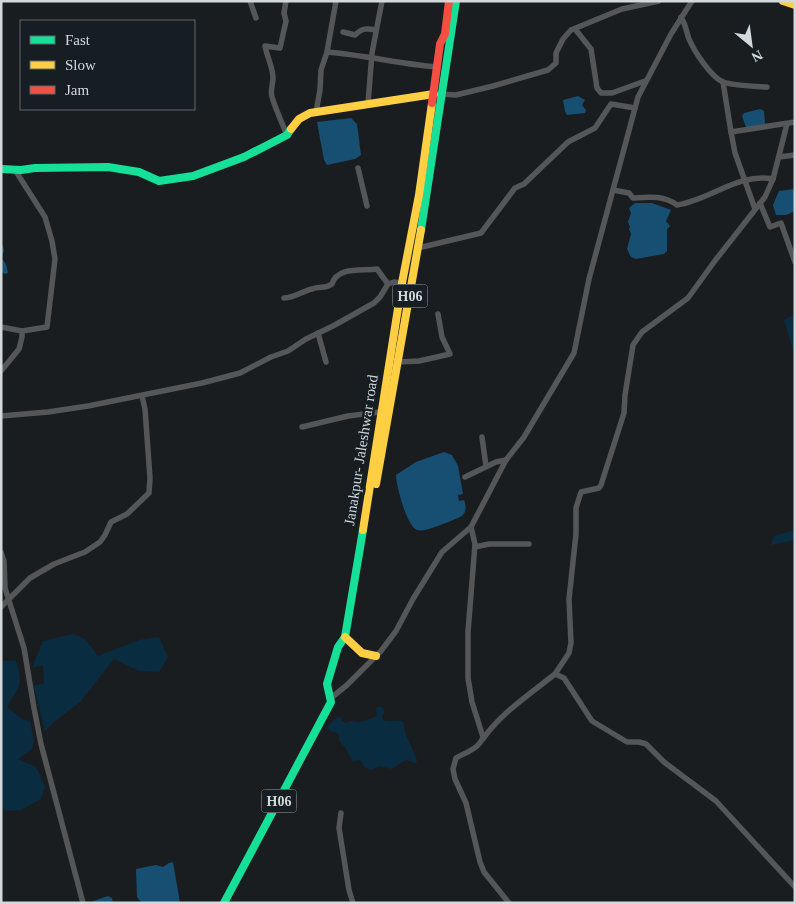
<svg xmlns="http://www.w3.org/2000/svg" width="796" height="904" viewBox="0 0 796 904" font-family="'Times New Roman',serif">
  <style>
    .green { fill: #092c41 }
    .water { fill: #174f72 }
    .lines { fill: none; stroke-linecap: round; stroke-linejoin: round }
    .street { stroke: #545658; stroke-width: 5.5 }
    .fast { stroke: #16e098; stroke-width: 8 }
    .slow { stroke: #ffcf43; stroke-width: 8 }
    .jam { stroke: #f24e42; stroke-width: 8 }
    .labels { text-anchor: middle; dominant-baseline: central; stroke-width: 5; stroke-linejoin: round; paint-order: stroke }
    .shield { fill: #171e23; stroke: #9ba0a4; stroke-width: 1 }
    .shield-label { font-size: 14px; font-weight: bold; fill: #d3d8db }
    .street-label { font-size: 15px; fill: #d3d8db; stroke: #171e23 }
  </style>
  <rect width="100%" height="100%" fill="#1a1d20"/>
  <g class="green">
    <path d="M795,314V356L784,320Z"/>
    <path d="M795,530V540L771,545L774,536Z"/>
    <path d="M73,634L85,639L98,656L139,640L159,637L168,657L159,672L139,671L114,659L80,702L55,721L45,731L34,686L44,683L43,665L32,668L43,641Z"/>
    <path d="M16,660C23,685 20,686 7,707L22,719L30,721L34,741L32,749L18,759L36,767L45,786L41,799L21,810L6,811L1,806V661Z"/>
    <path d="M381,706L385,711L382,716L383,720C390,723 395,720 402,721L404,723C403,737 416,750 417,764L406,760L392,769L379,766L371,770L364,767L361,760L352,761L347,750L339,740V734C335,731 328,734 328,726L337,717L341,718L342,721L346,723L352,721C360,724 370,719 377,716L376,708Z"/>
  </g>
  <g class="water">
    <path d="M578,96L585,100L582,105L586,110L585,113L567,115L565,111L563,100Z"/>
    <path d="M760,109L764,111L765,124L750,129L746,127L742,116L744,113Z"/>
    <path d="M351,118L357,124L361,155L355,159L327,165L324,160L317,122Z"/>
    <path d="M795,189V211L786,215H776L773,205L779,191Z"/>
    <path d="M635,203H652L671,210L666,221L670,226L667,229V251L664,254L636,259L631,257L627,249L631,234L629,229L630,227L628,222L631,213L629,208Z"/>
    <path d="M1,240L4,250L2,259L6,264L8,273L5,274L1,272Z"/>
    <path d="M444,452L452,455L458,466L463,494L458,495L459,501L464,500C466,506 467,511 462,516C453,520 425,533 417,530C407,527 396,485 396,475L416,462Z"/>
    <path d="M173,862L180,903H142L137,897L136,869L156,865L163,867L169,863Z"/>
    <path d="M108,896L112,898L113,903H88Z"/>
  </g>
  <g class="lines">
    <g class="street">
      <path d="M250,1L256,18"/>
      <path d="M286,1L284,13L286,21L280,48L265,46C267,57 273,67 273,78C273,85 270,90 272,97C276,110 282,123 287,135"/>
      <path d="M681,17C686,25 686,31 689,39C694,51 711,77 723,82C735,86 754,86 767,87"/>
      <path d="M575,29L591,49L597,88L601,93H612L645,81"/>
      <path d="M343,32L355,35C362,28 367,28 376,30"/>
      <path d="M327,52L336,1"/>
      <path d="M723,82L731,132L795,122"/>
      <path d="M439,94L456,95L493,86L548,70L556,63V53L563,39L571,30L622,9L659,1"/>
      <path d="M368,104L372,53L382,1"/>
      <path d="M316,112L320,90L321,70L327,52C364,55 400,64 437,67"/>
      <path d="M787,124L773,179L765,197L714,262L688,298L642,332L633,345L625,395L624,413L601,485L599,488L581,492L576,508V534L569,599L571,643L569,653L555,674L564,678L592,721L627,742H639L646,744L664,762L716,801L795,887"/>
      <path d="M731,132L735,153L755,209"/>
      <path d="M779,157L795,155"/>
      <path d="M358,168L367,206"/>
      <path d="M15,170L45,217L52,241L55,259L47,327L22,331"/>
      <path d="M613,190L629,193L633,198C649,197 663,195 677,205C710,200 739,172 773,179"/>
      <path d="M760,203L770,227L781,223L795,262"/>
      <path d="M418,248L481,233L515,188L524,184L568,142L595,128L611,104L635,108"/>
      <path d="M284,298C294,298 303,291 312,289C320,286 325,289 332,284C337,266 362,271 377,269L388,284"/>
      <path d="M1,327L22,331V337L19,349L1,371"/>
      <path d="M318,333L326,362"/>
      <path d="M398,362L419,361L450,354L442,337L438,314"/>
      <path d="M1,416L48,412L88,406L202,383L240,373L271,357L288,351L306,339L333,326L374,303L380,297L388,284L394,282L402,283"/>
      <path d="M302,427L348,416L380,412"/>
      <path d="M482,437L486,466"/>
      <path d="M465,477L496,462L506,460"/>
      <path d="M471,527L475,544L468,632V678L472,702L483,737C479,749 466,752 456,758L453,769L455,779L466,803L480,862L484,872L509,903"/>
      <path d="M475,547L489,544H529"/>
      <path d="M1,552L4,561L5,588L24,648L34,708L41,744L83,903"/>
      <path d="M1,607L30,578L54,564L85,552L100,542L105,535L111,522L127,514L149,493L150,478L145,409L142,396"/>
      <path d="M331,698L347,685L381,651L396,631L413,599L442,552L471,527L506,460L524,437L574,353L589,279L638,97L671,34L692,1"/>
      <path d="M483,739C501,713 530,694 555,674"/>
      <path d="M341,813L339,828L349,890L353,903"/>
    </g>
    <g class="fast">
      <path d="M1,169L21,170L35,168L108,167L139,172L159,181L193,176L244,157L287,135L291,129"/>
      <path d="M421,230L456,1"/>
      <path d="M224,903L331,702L327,684L338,647L345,637L363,530"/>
    </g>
    <g class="slow">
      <path d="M783,1L795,5"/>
      <path d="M291,129L299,119L310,113L434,94"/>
      <path d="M376,484L421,230"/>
      <path d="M363,530L402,283L419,195L432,103"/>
      <path d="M345,637L362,653L376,656"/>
    </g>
    <path class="jam" d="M432,103L440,44L445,34L449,1"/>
  </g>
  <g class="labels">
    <g class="shield">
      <rect x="392.5" y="284.5" width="35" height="23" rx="4"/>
      <rect x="261.5" y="789.5" width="35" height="23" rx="4"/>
    </g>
    <g class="shield-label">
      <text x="410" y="296">H06</text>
      <text x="279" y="801">H06</text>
    </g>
    <g class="street-label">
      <text transform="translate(361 450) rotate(-81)">Janakpur- Jaleshwar road</text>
    </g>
  </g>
  <rect width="796" height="904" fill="none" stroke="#d3d8db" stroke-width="5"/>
  <rect x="20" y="20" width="175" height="90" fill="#171e23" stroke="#62686d"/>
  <rect x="30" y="36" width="25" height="8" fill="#16e098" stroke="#62686d"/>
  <text x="65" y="45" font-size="15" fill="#d3d8db">Fast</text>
  <rect x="30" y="61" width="25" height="8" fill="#ffcf43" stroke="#62686d"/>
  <text x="65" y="70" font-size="15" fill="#d3d8db">Slow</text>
  <rect x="30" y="86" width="25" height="8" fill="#f24e42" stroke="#62686d"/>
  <text x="65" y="95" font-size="15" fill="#d3d8db">Jam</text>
  <g transform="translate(751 45) rotate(151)" stroke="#171e23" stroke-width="4" paint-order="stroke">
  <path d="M0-4L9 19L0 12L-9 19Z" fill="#d3d8db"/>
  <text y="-8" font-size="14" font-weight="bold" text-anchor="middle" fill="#d3d8db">N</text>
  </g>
</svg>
